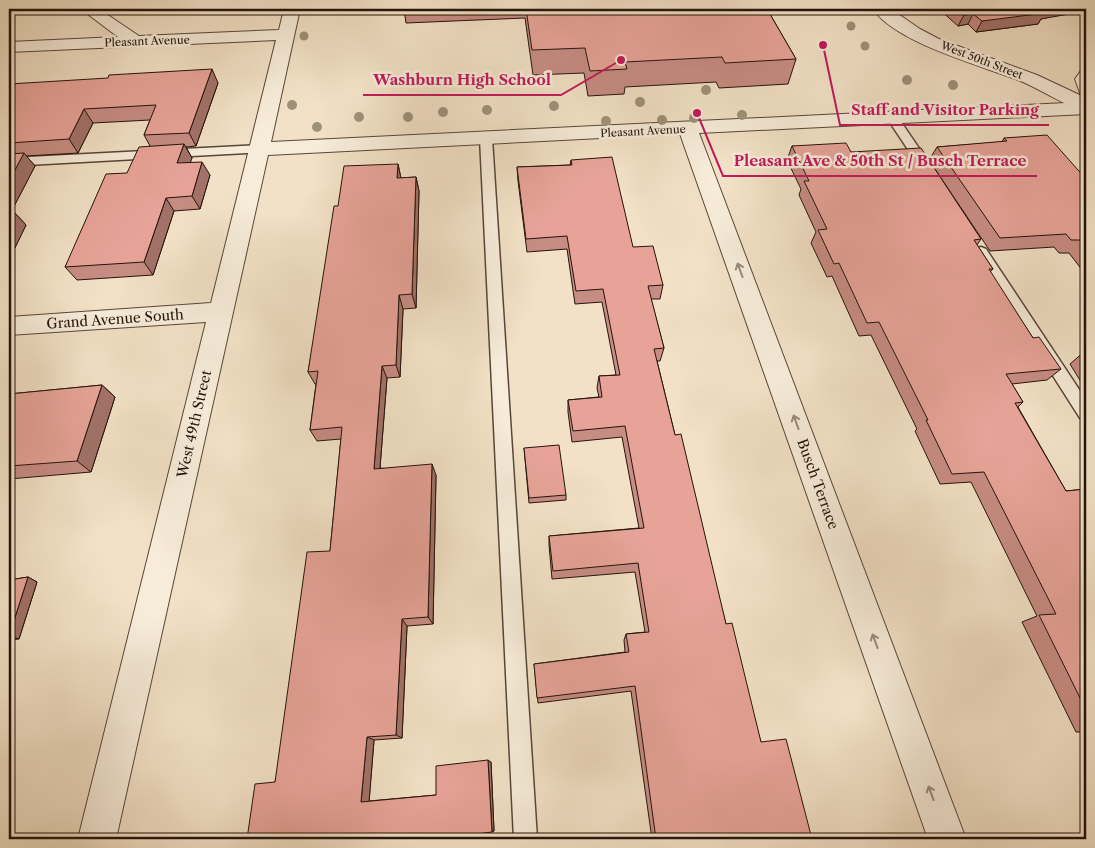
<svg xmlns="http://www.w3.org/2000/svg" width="1095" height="848" viewBox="0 0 1095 848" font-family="'Libre Caslon Text',serif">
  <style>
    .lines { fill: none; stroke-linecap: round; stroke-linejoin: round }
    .service-casing { stroke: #58463a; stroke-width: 3 }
    .minor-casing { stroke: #58463a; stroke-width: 2 }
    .tertiary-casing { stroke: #58463a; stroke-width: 2 }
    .service { fill: #f7ecda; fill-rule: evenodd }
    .minor { fill: #f7ecda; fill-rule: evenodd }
    .tertiary { fill: #f7ecda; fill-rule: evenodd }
    .tree { fill: #9e9179 }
    .wall { fill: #c78c83; stroke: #24130b }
    .shaded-wall { fill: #a2726a; stroke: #24130b }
    .building { fill: #e7a398; stroke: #24130b }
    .oneway { stroke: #988a7d }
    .labels { text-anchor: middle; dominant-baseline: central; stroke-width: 5; stroke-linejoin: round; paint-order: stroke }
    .far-street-label { font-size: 11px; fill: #24130b; stroke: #f7ecda }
    .street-label { font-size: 14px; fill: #24130b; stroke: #f7ecda }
    .leader { fill: none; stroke: #c2185b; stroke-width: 2 }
    .callout-dot { fill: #c2185b; stroke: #f7ecda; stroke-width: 2 }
    .callout-label { font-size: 15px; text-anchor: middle; font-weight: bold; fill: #c2185b; stroke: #f7ecda; stroke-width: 5; stroke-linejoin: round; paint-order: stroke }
  </style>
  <rect width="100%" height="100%" fill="#f2e1c6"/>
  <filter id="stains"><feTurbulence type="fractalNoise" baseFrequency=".004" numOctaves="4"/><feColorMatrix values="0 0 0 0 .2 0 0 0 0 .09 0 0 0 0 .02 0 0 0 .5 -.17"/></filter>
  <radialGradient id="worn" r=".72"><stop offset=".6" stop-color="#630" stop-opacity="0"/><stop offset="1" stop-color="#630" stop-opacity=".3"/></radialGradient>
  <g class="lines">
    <g class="service-casing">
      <g id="service">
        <path d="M893,115L897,116L929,163L931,166L929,169H921L887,118Z"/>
        <path d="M486,134L492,138L537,839H514L480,138Z"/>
        <path d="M261,145L267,149L265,152L9,166V158Z"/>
        <path d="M981,247L986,249L1086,400V420L1080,418L976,255L974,252L976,249Z"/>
      </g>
    </g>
    <g class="minor-casing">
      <g id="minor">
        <path d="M81,9H99L139,36L279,30L284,9H300L271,142L1086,102V114L699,133L966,839H928L680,134L268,155L116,839H78L206,322L9,335V317L211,303L276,40L9,52V42L118,37Z"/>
        <path d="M1086,71V94L1080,93L1075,79L1080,72Z"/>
      </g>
    </g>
    <g class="tertiary-casing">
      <path id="tertiary" d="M873,9H891L920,29L939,39L1037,75L1086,98V111C1064,106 1044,91 1023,82C984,66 897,44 873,9Z"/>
    </g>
    <use href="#service" class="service"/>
    <use href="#minor" class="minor"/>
    <use href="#tertiary" class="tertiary"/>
  </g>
  <g class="tree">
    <circle cx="851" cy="26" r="4.5"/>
    <circle cx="304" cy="36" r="4.5"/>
    <circle cx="865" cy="46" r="4.5"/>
    <circle cx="907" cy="80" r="5"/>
    <circle cx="953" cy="85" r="5"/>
    <circle cx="706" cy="90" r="5"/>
    <circle cx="640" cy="102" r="5"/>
    <circle cx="292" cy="105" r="5"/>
    <circle cx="554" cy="106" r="5"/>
    <circle cx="487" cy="110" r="5"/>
    <circle cx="443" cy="112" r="5"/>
    <circle cx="742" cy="115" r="5"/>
    <circle cx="359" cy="117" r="5"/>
    <circle cx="408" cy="117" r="5"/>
    <circle cx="694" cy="118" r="5"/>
    <circle cx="662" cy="120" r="5"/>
    <circle cx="606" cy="121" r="5"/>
    <circle cx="317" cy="127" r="5"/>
  </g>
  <g class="wall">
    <path d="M404,9H767L796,59L788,84L719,88L716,82L625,87L624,94L588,96L584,73L533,75L525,18L406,23Z"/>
    <path d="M939,9H1086L1041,19L1038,24L976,32L968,24L958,26Z"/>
    <path d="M218,83L196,146L186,147L192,158L190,162L210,175L200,209L174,211L153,275L77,280L65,267L127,173L150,146L144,135L150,120L93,123L78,153L26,156L35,166L11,212H14L26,225L9,260V84Z"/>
    <path d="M1004,138L1086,179V275L1069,253H1059L1054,247L990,251L929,160L937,147L1002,142Z"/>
    <path d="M792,146L851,152L981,239L977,245L993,269L990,272L1033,338L1061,369L1047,380L1012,384L1023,402L1018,407L1066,491L1086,489V740L1083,732H1076L1022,622L1037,616L971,482L940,484L915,431L917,429L871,335L859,336L832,276L827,277L811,243L816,232L799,195L801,189L787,160Z"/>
    <path d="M571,160L633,247L663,285L660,299H651L664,348L660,361H657L675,435L726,624L761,742L812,839H652L631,691L538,703L534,664L625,652L624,640L626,634L645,632L635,572L552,579L549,545V536L639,528L622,437L572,442L568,412V400L599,397L597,388L599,376L616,375L602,302L575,304L567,249L527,252L518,181L517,167L570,165Z"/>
    <path d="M398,164L401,178L416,177L419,191L416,308L403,309L400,377L387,378L380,468L436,475L433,624L407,626L402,738L374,740L369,801L436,795L491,762L494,831L275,782L330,551L341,439L317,441L310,430L316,384H315L308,372L338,206Z"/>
    <path d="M1085,351H1086V390L1070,364Z"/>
    <path d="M102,385L115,397L91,472L9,479V394Z"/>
    <path d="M524,448L566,495V500L529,503Z"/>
    <path d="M28,577L37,582L19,639L9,640V580Z"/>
  </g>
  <g class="shaded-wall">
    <path d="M1043,9H1086V11L1041,19L1038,24L976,32L982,21Z"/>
    <path d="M973,14L968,24L958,26L964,15Z"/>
    <path d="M212,69L218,83L196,146L189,133Z"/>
    <path d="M84,109L93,123L78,153L69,139Z"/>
    <path d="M184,144L192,158L185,177L177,163Z"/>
    <path d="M24,153L35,166L9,216V181Z"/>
    <path d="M202,162L210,175L200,209L192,196Z"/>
    <path d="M398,164L401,179L397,178Z"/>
    <path d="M416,177L419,191L416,308L412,294Z"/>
    <path d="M166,198L174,211L153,275L144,262Z"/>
    <path d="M14,212L26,225L9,260V223Z"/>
    <path d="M399,295L403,309L400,377L396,365Z"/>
    <path d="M382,366L387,378L379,480L374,469Z"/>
    <path d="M102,385L115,397L91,472L77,461Z"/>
    <path d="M432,464L436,475L433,624L428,617Z"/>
    <path d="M28,577L37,582L19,639L9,636Z"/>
    <path d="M402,619L407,626L402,738L396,735Z"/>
    <path d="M9,716L13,717L9,729Z"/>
    <path d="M367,737L374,740L369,803L361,802Z"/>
    <path d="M488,760L491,762L494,831L492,832Z"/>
  </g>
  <g class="building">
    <path d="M526,9H767L796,59L725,63L722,57L625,62L627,69L590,71L585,48L532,50Z"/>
    <path d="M956,9H1043H1039L1045,13L982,21L973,14L964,15Z"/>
    <path d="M212,69L189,133L144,135L156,105L84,109L69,139L9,143V84L108,78L109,75Z"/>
    <path d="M1047,135L1086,179V246L1081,240H1071L1066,234L1000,238L937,147L1007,141L1004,138Z"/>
    <path d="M846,143L851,152L921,148L981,239L974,240L993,269H989L1033,338L1039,337L1061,369L1006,374L1023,402L1015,403L1066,491L1086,489V523H1085L1086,524V710L1039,615L1056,614L984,472L952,474L926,420H928L879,322L867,323L839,263L834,264L818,230L827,229L804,181H809L792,146Z"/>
    <path d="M184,144L177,163L202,162L192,196L166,198L144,262L65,267L106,174L127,173L139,147Z"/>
    <path d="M24,153L9,181V154Z"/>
    <path d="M612,157L633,247L653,246L663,285L648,286L664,348L654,349L675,435L681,434L726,624L732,623L761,742L786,739L812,839H656L635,686L537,698L534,664L629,652L626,634L649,632L638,563L553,571L549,536L644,528L625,426L573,431L568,400L602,397L599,376L620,375L603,289L576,291L567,236L526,239L517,167L572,165L571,160Z"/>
    <path d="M398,164L397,178L416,177L412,294L399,295L396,365L382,366L374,469L432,464L428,617L402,619L396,735L367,737L361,802L436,795V766L488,760L492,832L438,839H247L255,784L275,782L307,552L330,551L342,427L310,430L318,371L308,372L334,206H338L344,166Z"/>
    <path d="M14,212L9,223V213Z"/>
    <path d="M102,385L77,461L9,466V394Z"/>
    <path d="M559,445L566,495L529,498L524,448Z"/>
    <path d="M28,577L9,636V580Z"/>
  </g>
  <defs><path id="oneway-shaft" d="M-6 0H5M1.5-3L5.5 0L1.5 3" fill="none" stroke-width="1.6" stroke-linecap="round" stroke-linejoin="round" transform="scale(1.25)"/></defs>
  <g class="oneway">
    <use href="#oneway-shaft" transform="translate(740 270) rotate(-110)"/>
    <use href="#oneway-shaft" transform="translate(796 422) rotate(-110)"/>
    <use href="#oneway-shaft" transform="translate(875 641) rotate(-110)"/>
    <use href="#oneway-shaft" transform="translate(931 793) rotate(-110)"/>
  </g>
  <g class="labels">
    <g class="far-street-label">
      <text transform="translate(147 41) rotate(-2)">Pleasant Avenue</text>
      <text transform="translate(982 60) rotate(21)">West 50th Street</text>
      <text transform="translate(643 131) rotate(-3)">Pleasant Avenue</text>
    </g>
    <g class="street-label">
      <text transform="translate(115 319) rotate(-4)">Grand Avenue South</text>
      <text transform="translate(194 424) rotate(-77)">West 49th Street</text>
      <text transform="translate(818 484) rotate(70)">Busch Terrace</text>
    </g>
  </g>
  <path class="leader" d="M621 60L561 95H363M823 45L840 125H1049M697 113L723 176H1037"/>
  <g class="callout-dot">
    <circle cx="621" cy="60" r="5"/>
    <circle cx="823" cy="45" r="5"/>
    <circle cx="697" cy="113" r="5"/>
  </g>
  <g class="callout-label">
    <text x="462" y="85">Washburn High School</text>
    <text x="945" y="115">Staff and Visitor Parking</text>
    <text x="880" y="166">Pleasant Ave &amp; 50th St / Busch Terrace</text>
  </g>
  <rect width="1095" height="848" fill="none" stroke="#f2e1c6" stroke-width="30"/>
  <rect x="10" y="10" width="1075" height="828" fill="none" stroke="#24130b" stroke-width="2.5"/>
  <rect x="15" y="15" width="1065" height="818" fill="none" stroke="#24130b"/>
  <rect width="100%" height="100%" filter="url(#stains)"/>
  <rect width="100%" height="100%" fill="url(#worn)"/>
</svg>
